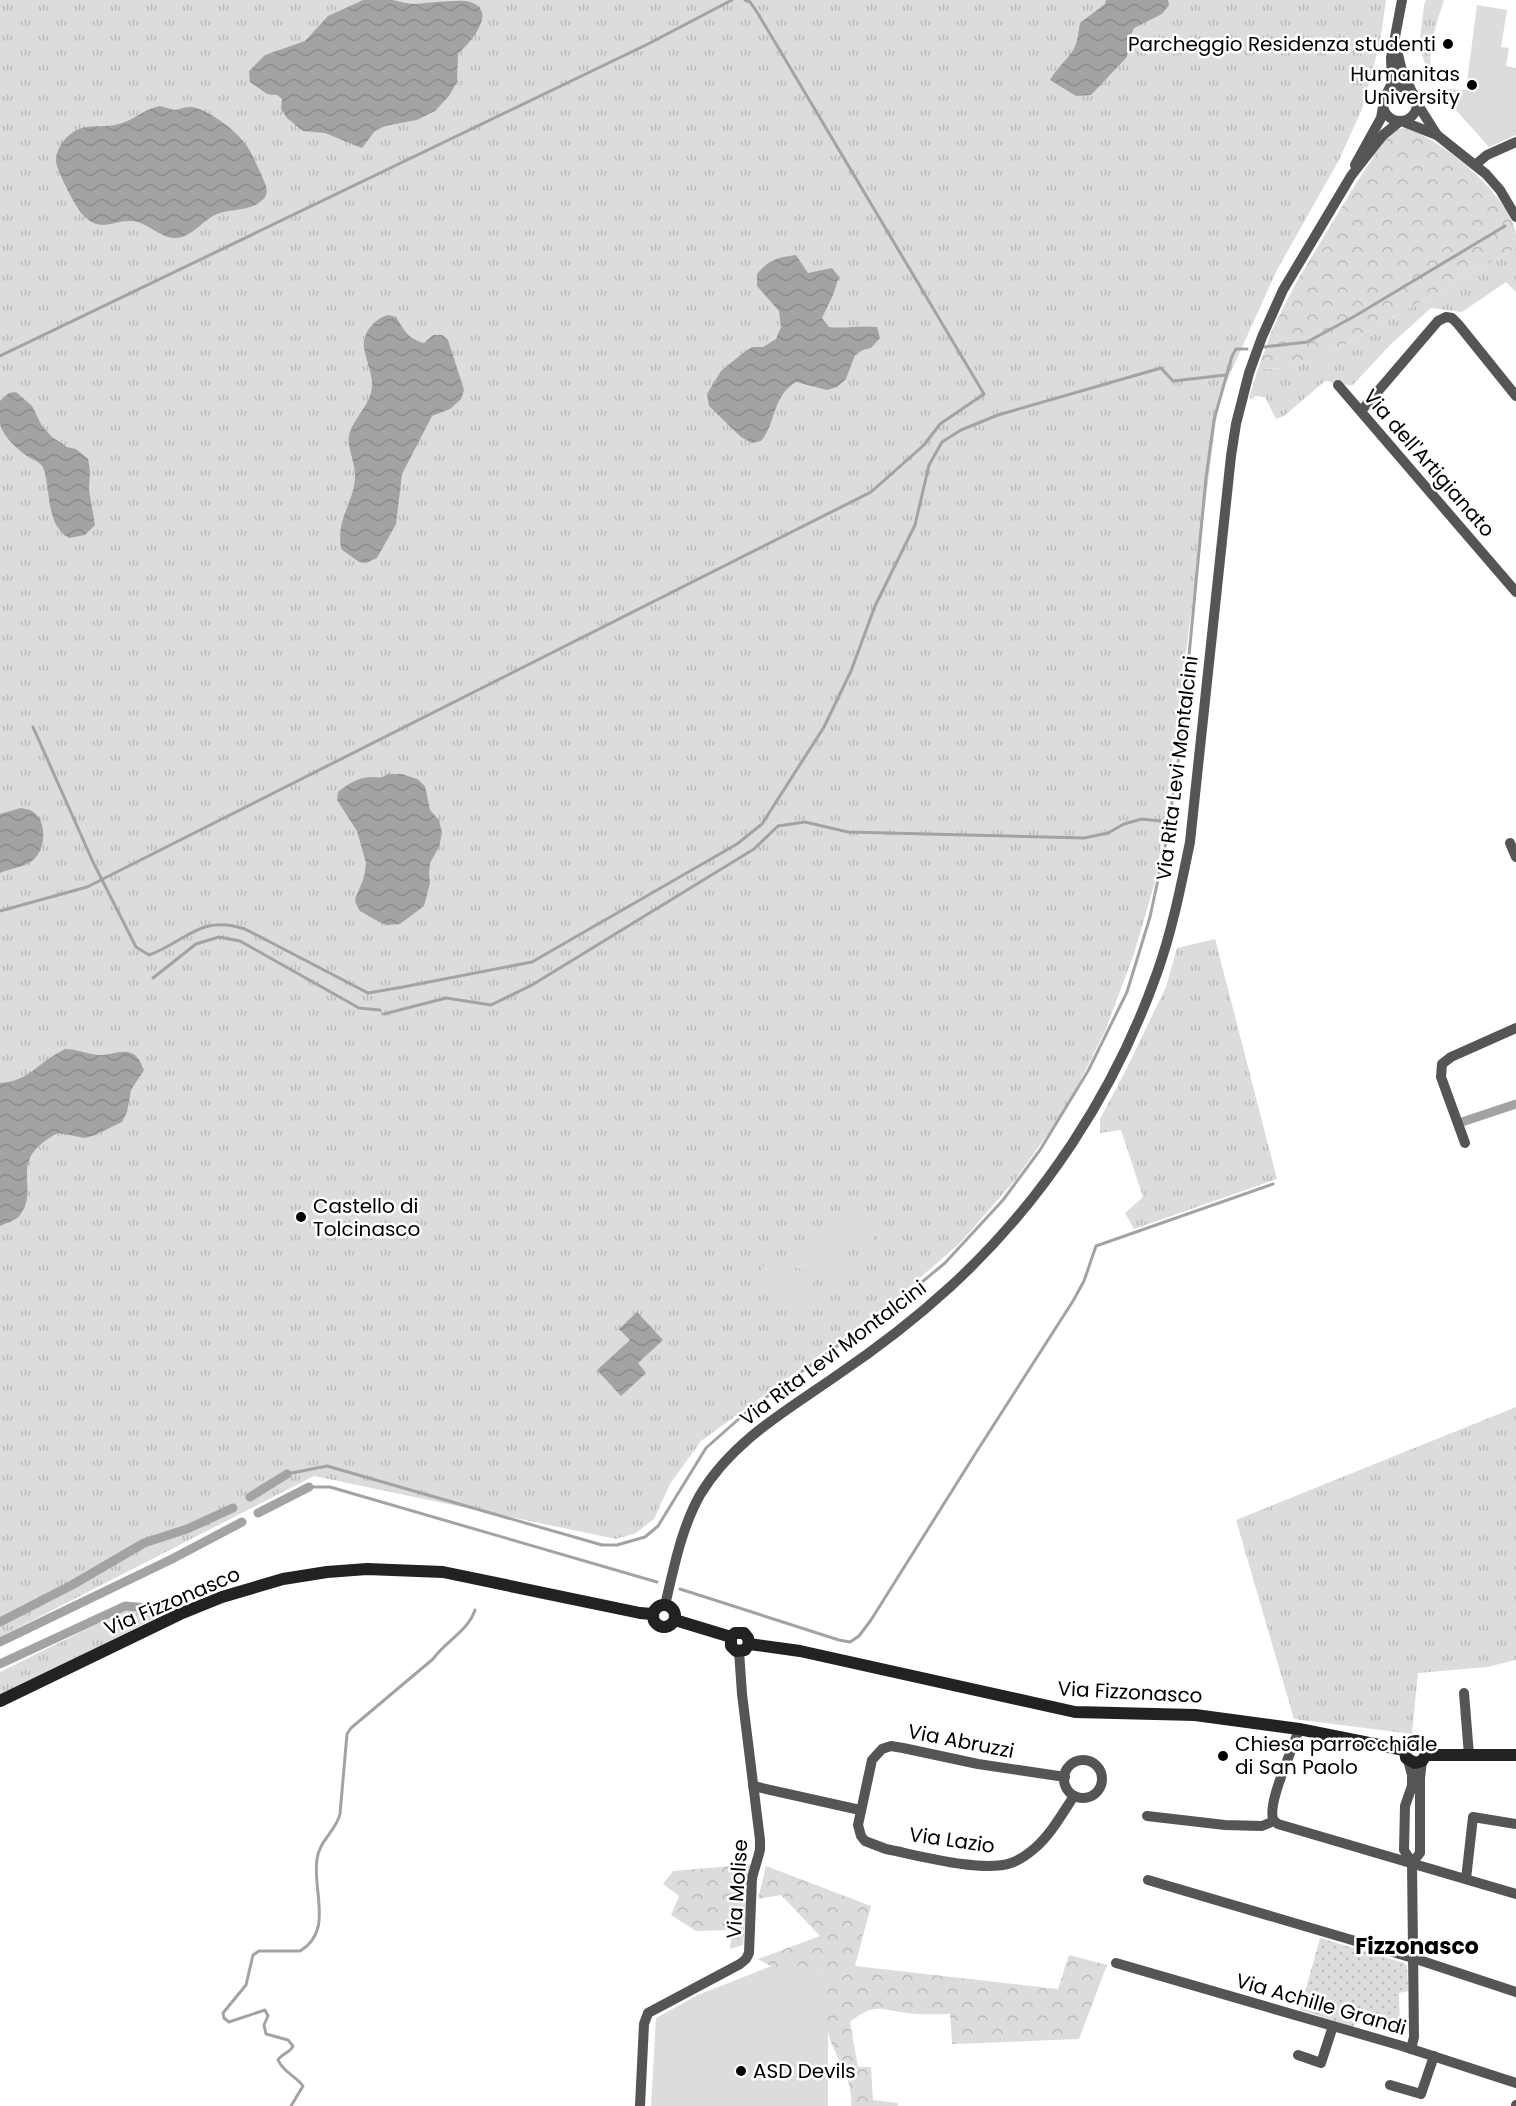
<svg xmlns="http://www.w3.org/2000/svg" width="1516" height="2106" viewBox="0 0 1516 2106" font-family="Poppins,sans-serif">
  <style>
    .grass { fill: url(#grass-tufts) }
    .forest { fill: url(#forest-crowns) }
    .park { fill: url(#park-dots) }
    .garden { fill: #dcdcdc }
    .water { fill: url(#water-waves) }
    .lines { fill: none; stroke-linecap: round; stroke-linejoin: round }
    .stream { stroke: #a3a3a3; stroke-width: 3 }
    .canal { stroke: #a3a3a3; stroke-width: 9 }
    .street { stroke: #555; stroke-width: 10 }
    .secondary { stroke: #222; stroke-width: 12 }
    .poi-dot { fill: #000; stroke: #fff; stroke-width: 2 }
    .labels { text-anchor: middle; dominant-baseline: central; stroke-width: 5; stroke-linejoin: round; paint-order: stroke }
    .poi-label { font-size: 20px; fill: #000; stroke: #fff; text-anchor: start }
    .street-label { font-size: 20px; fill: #000; stroke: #fff }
    .quarter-label { font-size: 22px; font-weight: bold; fill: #000; stroke: #fff }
  </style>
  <defs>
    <pattern id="grass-tufts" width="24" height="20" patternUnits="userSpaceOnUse" patternTransform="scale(1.5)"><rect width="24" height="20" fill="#dcdcdc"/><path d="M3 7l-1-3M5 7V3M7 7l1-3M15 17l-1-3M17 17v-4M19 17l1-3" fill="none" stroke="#bbb"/></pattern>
    <pattern id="forest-crowns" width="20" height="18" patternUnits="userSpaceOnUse" patternTransform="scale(1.5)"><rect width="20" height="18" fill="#dcdcdc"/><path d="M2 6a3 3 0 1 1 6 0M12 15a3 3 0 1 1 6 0" fill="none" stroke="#bbb"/></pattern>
    <pattern id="park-dots" width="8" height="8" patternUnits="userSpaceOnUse" patternTransform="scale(1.5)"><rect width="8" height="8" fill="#dcdcdc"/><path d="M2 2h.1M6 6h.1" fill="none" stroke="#bbb" stroke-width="1.8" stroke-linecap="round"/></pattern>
    <pattern id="water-waves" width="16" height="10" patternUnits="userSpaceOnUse" patternTransform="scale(1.5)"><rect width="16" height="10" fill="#a3a3a3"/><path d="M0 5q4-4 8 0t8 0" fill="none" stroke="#8b8b8b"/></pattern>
  </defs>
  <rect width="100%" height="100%" fill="#fff"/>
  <g class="grass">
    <path d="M0,0H1386L1380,42L1362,109L1339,160L1277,270L1219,398L1157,875L1134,954L1106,1029L1068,1105L1016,1179L960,1243L891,1303L701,1441L670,1484L654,1519L636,1533L616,1539L314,1476L0,1637Z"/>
    <path d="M1426,0H1444C1437,22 1425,54 1433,76L1439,78L1436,83H1432L1419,47L1424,5Z"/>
    <path d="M1516,248V292L1506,282L1462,312L1431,308L1391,344L1352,386L1325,381L1284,416L1276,419L1265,397L1256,396L1251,400L1249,398L1258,369L1290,368L1319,359Z"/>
    <path d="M1215,939L1277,1179L1134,1229L1125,1213L1143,1197L1121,1130L1100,1133V1119L1124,1074L1166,987L1177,948Z"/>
    <path d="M1516,1407V1660L1487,1667L1418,1673L1412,1734L1294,1719L1236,1520Z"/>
    <path d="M125,1610L162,1615L0,1695V1672Z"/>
  </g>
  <g class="forest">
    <path d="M1403,128C1438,135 1511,197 1516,234C1516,238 1516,244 1516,248L1319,359L1290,368L1258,369L1272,330L1297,281L1355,185L1387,136L1394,131Z"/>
    <path d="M753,1864L749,1880L743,1945L730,1949L732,1930L696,1931L671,1915L679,1896L663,1884L673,1871Z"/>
    <path d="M766,1866L871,1906L855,1966L1058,1989L1069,1955L1107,1965L1079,2039L952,2044L950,2014C936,2014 921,2015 907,2013C880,2010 875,2002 850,2022L858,2067H871L873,2100L898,2103V2106H851C854,2081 836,2059 829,2036C823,2018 823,1987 821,1967H772L758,1959L820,1936L781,1895L758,1899Z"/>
  </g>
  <path class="park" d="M1320,1938L1404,1963L1407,1966L1408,1991L1399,1993L1400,2032L1357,2019L1353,2027L1300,2010Z"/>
  <g class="garden">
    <path d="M1477,5L1507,10L1501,47L1509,48L1506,66L1516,68V135L1489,147L1439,91L1447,89L1466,90Z"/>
    <path d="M832,1213L877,1225L870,1252L825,1239Z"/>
    <path d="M795,1240L845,1255L837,1280L787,1265Z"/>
    <path d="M764,1265L814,1280L806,1304L756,1289Z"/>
    <path d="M769,1967H821L828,2035V2106H651L656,2018L698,1995Z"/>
  </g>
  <g class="water">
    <path d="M363,0C372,0 382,0 392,0C399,1 407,4 415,4C431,3 450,0 466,1C501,8 471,42 458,54L457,82L449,96L435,111L417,120L385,126L375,131L362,148L325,133L303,131L287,118L281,109L282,99L277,95L267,94L250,82L249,71L265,55L305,41L328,16Z"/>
    <path d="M1106,0H1168L1169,5L1162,14L1134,28L1129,39L1127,57L1091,95L1076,96L1050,80C1056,69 1065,62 1072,52C1078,43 1078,33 1080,23L1105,4Z"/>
    <path d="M160,106C165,107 169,109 174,110C180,110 186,106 192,107C209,110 237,131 247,146C253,155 256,164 261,174C265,184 272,194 260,202C248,212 226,208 213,216C201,223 189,239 174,238C159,237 147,222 132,221C111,220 101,234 82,214C75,206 56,169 56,161C56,147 67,134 79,129C92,124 106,128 119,124C136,119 142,110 160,106Z"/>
    <path d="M796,255L808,273L832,268L839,277L833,295L822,318L829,327C845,329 860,325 877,327L880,338L871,348L863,350L855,355L846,379L837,387L827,390L796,382C771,398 777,422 761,441L752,443L741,437L709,406L707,394L721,371L738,357L752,347H763L776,339L781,327L779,311L757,286V274C768,260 779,257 796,255Z"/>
    <path d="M388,315L396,317C404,330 408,339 424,343L433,335H442L448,340L464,390L461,399L450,409L432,416L402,474L396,524L377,558L366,563L359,562L341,549C336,517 354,504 355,477C356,462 345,445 350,432C356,415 371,404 372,386C373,372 362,352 364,341C366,329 376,318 388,315Z"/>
    <path d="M16,392L32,406L42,426L52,437L67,447L76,449L88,459L90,471L89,490L95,525L85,535L69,538C46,525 51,493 44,470C41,461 34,461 27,456C18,450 2,435 0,424C0,417 0,408 0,401L9,393Z"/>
    <path d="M388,774H402L417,779L425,786L430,810L439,820L442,833L439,847L430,863L429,874L430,883L424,906L400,924L387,925L379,922L360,911L356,904L355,899L364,878L366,863L357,831L337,800L338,792C346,785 358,778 369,777C377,777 381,779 388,774Z"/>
    <path d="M21,808C24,809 27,809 30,810C48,818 47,850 32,861C24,867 9,869 0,873V814Z"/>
    <path d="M65,1049C77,1049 87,1054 99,1055C110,1056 123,1048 133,1054C139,1057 141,1064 144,1070L131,1090L127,1112L122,1122L95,1135L85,1138L58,1133C4,1161 42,1187 20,1215C16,1221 6,1223 0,1226V1083C19,1082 29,1074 44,1062C50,1057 58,1053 65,1049Z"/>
    <path d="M637,1312L663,1340L638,1363L646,1373L621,1396L597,1370L630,1340L619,1329Z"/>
  </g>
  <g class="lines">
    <g class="stream">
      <path d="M1264,347L1307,342L1355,316L1505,226"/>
      <path d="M0,356L648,44L732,0"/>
      <path d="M33,727L93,862L136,947L149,955C187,941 200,914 245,929L368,993L403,987L532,962L737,844L762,824L824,727L851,671L875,606L915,525L929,465L942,442L961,430L998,415L1161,368L1173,381L1226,375"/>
      <path d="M0,911L87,887L871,492L924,445L940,424L984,394L757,12L750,2L745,0"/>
      <path d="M153,978L196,944L219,937L240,941L359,1008L380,1010"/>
      <path d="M384,1014L446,998L491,1005L532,985L754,849L778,826L805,822L848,832L1084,838L1108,833L1124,824L1142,819L1169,822"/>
      <path d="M287,1474L327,1466L602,1545H617L645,1537L658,1526L706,1448L750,1409L899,1301L945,1263L1003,1200L1040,1150L1088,1071L1127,992L1150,917L1166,842L1180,749L1206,478L1214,420L1232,356L1236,349H1247"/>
      <path d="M309,1487H330L657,1582"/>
      <path d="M680,1589L839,1640L850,1642L859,1636L871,1620L977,1451L1073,1301L1084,1281L1096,1246L1273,1184"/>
      <path d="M291,2106L303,2086C296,2076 283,2072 278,2060C282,2053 290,2053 293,2046L288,2040L266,2034L264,2025L268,2016L265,2010L229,2022L224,2018L223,2013L246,1985L253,1955L259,1951H300C334,1931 312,1890 317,1859C319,1841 336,1831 340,1814L347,1734L351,1728L433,1659C446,1641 468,1631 475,1610"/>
    </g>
    <g class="canal">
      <path d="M1462,1122L1516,1104"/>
      <path d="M250,1497L287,1474"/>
      <path d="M258,1513L309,1487"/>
      <path d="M0,1622L72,1585L144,1543L187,1529L233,1508"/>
      <path d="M0,1642L172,1559L242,1522"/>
      <path d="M0,1664L125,1606L161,1609"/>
    </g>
    <g class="street">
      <path d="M1396,46L1401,67L1411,90"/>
      <circle cx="1400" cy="104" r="17"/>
      <path d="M1387,93L1392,83L1391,58L1402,0"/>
      <path d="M1418,105L1437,135"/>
      <path d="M1404,122L1437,135L1486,174L1500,190L1516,217"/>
      <path d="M1355,165L1381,118L1383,107"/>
      <path d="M1475,165L1487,155L1516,142"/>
      <path d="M1338,385L1516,592"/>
      <path d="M1361,411L1438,321L1446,317L1452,318L1458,324L1516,396"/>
      <path d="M1510,843L1516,857"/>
      <path d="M1465,1143L1441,1077L1442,1064L1451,1057L1516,1028"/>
      <path d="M665,1605C674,1568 681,1529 700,1495C732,1441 786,1411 836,1376C876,1349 914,1320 950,1287C1043,1202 1115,1092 1157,973C1172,931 1181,886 1190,842L1231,456L1236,424L1249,373L1262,337L1283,290L1351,176L1383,135L1399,122"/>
      <path d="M1464,1693L1469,1755"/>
      <path d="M1299,1729C1294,1747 1265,1806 1274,1821L1278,1824L1516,1894"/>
      <path d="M1408,1760L1412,1775V1786L1405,1806L1404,1850L1412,1863L1420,1853V1778L1422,1761"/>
      <circle cx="1083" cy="1779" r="19"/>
      <path d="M1065,1777L978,1764L903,1748L891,1746L882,1749L872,1760L858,1825L861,1836L865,1841L886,1849C917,1855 982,1873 1011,1863C1020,1860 1028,1854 1035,1848C1051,1834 1062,1814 1074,1796"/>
      <path d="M753,1786L860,1810"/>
      <path d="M1147,1816L1225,1825L1262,1826L1274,1821"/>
      <path d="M1466,1879L1473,1817L1516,1824"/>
      <path d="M1148,1880L1413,1958L1516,1992"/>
      <path d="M1116,1963L1402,2046L1516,2083"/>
      <path d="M1411,2049L1414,2037L1412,1863"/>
      <path d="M1298,2055L1321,2063L1333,2026"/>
      <path d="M1390,2085L1421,2094L1434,2056"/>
      <path d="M640,2106L644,2024L648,2013L740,1964L746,1959L749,1953L752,1878L760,1850V1840L742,1694L739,1651"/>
      <path d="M1516,2106V2105"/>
    </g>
    <g class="secondary">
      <circle cx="664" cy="1616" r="11"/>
      <path d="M675,1620L731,1637"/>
      <path d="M731,1637V1646L736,1651L745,1650L749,1644"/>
      <path d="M731,1637L735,1633H744L748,1638L749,1644"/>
      <path d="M749,1644L800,1651L1075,1712L1195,1715L1299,1729L1404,1750"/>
      <path d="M0,1701L180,1614L222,1597L283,1579L327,1572L367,1569L443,1572L640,1613L652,1614"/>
      <path d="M1426,1755L1424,1745C1418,1739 1411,1740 1405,1747L1406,1758L1415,1763L1422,1761L1426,1755H1516"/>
    </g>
  </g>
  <g class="poi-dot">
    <circle cx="1448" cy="44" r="6"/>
    <circle cx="1472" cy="85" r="6"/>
    <circle cx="301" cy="1217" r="6"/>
    <circle cx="1223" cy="1756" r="6"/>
    <circle cx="741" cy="2071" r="6"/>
  </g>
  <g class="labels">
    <g class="poi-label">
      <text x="1436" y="44" text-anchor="end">Parcheggio Residenza studenti</text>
      <text x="1460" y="74" text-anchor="end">Humanitas<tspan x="1460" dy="23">University</tspan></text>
      <text x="313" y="1206">Castello di<tspan x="313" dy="23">Tolcinasco</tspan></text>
      <text x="1235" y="1744">Chiesa parrocchiale<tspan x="1235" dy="23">di San Paolo</tspan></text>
      <text x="753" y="2071">ASD Devils</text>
    </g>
    <g class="street-label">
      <text transform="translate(1429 463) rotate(49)">Via dell'Artigianato</text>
      <text transform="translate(1177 768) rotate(-83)">Via Rita Levi Montalcini</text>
      <text transform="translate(833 1353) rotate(-37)">Via Rita Levi Montalcini</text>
      <text transform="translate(172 1601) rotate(-23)">Via Fizzonasco</text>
      <text transform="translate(1130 1692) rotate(3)">Via Fizzonasco</text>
      <text transform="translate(961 1741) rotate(11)">Via Abruzzi</text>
      <text transform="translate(952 1840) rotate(8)">Via Lazio</text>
      <text transform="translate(737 1889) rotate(-86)">Via Molise</text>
      <text transform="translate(1321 2004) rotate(16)">Via Achille Grandi</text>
    </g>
    <g class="quarter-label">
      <text x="1417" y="1946">Fizzonasco</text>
    </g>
  </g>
</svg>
